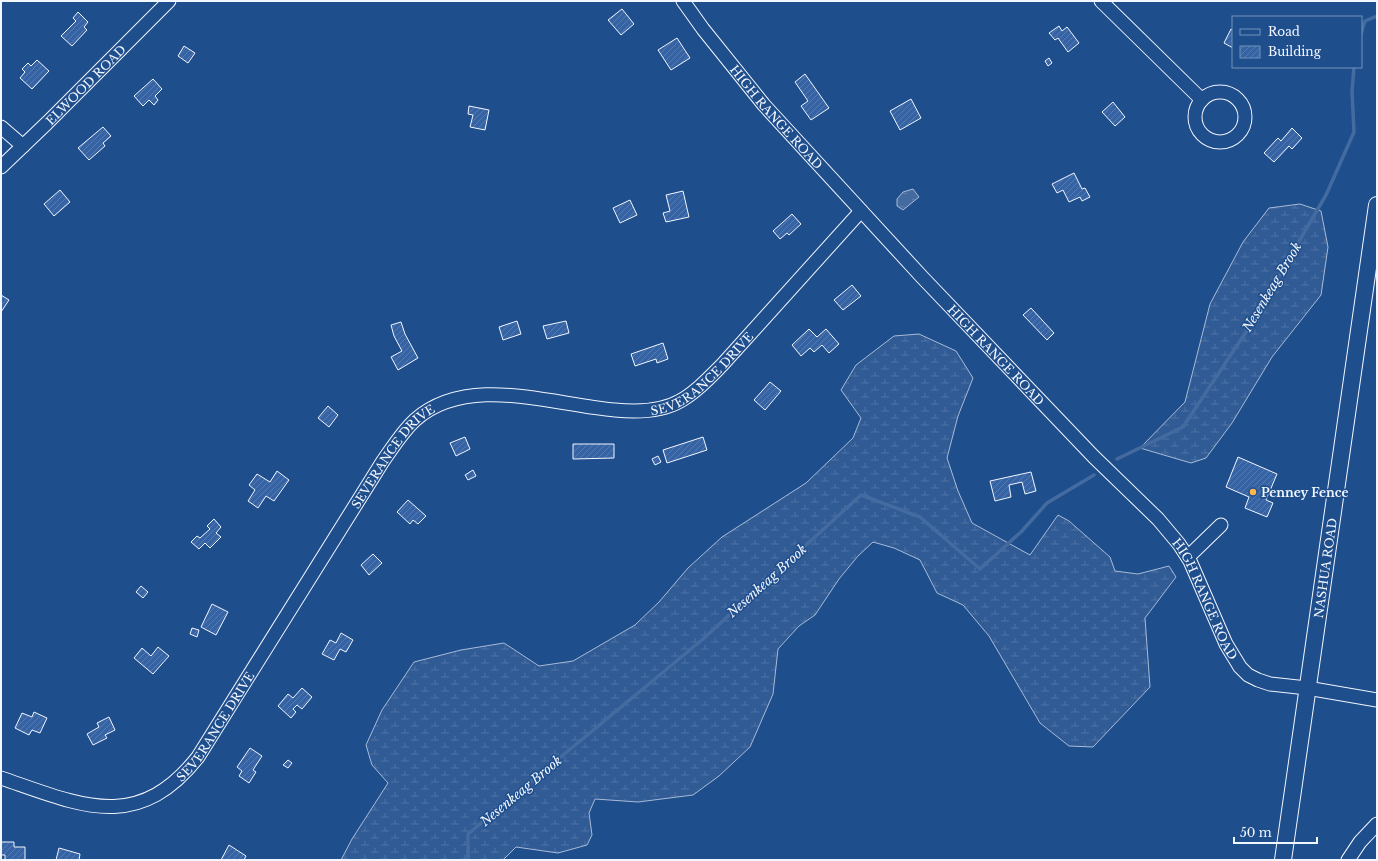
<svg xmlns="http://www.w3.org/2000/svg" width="1378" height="861" viewBox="0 0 1378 861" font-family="'Libre Baskerville',serif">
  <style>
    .wetland { fill: url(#wetland-marsh); stroke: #a8bbd7 }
    .water { fill: url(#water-ripples); stroke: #a8bbd7 }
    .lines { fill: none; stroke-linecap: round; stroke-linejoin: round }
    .stream { stroke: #446ba0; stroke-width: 3.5 }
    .building { fill: url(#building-hatch); stroke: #f2f6ff }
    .minor-casing { stroke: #f2f6ff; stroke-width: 15 }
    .major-casing { stroke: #f2f6ff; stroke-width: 18 }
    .minor { stroke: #1f4e8c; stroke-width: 13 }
    .major { stroke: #1f4e8c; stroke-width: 16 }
    .poi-dot { fill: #ffb74d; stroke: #1f4e8c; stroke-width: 1.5 }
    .labels { text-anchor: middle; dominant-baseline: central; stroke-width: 3; stroke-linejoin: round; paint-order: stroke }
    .street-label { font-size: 12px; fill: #f2f6ff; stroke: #1f4e8c }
    .poi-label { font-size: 12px; font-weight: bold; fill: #f2f6ff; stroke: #1f4e8c; text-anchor: start }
    .water-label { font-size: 13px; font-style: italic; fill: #f2f6ff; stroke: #1f4e8c }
  </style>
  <defs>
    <pattern id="wetland-marsh" width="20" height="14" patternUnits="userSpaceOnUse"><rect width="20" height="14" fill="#305b95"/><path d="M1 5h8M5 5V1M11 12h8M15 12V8" fill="none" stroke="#4e73a5"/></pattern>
    <pattern id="water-ripples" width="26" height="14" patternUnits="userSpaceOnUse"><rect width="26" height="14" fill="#446ba0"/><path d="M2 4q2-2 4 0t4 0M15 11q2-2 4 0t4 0" fill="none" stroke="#5f81ae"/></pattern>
    <pattern id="building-hatch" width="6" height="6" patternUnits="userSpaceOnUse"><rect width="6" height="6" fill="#3563a3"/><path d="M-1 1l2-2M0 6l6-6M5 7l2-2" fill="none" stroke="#537ab1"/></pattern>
  </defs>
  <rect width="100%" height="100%" fill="#1f4e8c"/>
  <g class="wetland">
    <path d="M1300,204L1321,211L1328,247L1321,295L1272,357L1232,423L1206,458L1191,463L1140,448L1185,402L1210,304L1243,242L1269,208Z"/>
    <path d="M919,334L956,351L973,378L958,416L947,458L958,491L972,523L1030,555L1058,515L1069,521L1110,557L1115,571L1138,574L1169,566L1176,577L1145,618L1150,687L1093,747L1069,746L1040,723L989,636L963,605L937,593L920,560L894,548L873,542L858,556L839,579L815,615L799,626L778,649L773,694L750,747L719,776L693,795L638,802L595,799L589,813L592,835L587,845L558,853L516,847L503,860H341L352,839L388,783L372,765L366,745L382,710L414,662L461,650L504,643L539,666L573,661L635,625L659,602L688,568L722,537L806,483L853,438L861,418L841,390L856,365L894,336Z"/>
  </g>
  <path class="water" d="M913,189L919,197L903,210L897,206V199L903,192Z"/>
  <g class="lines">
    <g class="stream">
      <path d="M1361,34L1365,21L1377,16"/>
      <path d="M1117,459L1183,427L1248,329L1326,195L1354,132L1352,91L1354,67"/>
      <path d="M468,860V834L703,639L861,495L920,517L980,569L1021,532L1047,503L1094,475"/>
    </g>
  </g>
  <g class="building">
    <path d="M622,9L634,24L621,35L608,20Z"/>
    <path d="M78,12L88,22L84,27L87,30L72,46L61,36L76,21L73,18Z"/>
    <path d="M1059,26L1062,31L1067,27L1079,43L1068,52L1058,38L1055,40L1049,33Z"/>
    <path d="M1231,29L1233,30V48L1224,43Z"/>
    <path d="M677,38L690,58L671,70L658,50Z"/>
    <path d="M184,46L195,53L188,63L178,56Z"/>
    <path d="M1049,58L1052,63L1048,66L1045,61Z"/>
    <path d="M37,60L49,71L32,89L20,78L25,72L22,69L28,63L31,66Z"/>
    <path d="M805,74L829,108L811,120L801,106L808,101L795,82Z"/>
    <path d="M153,79L162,89L155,96L158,100L154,105L149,100L143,106L134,96Z"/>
    <path d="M911,99L921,118L900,130L890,111Z"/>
    <path d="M1113,102L1125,117L1115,126L1102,112Z"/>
    <path d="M469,106L489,110L485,130L470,127L473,115L468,114Z"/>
    <path d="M103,127L111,136L103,143L105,146L89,160L78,148Z"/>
    <path d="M1292,128L1302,138L1292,149L1289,146L1274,162L1264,153L1278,138L1281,141Z"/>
    <path d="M1074,173L1082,189L1085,188L1090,197L1082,201L1080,197L1069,202L1063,190L1057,193L1052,184Z"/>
    <path d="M60,190L70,202L54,216L44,204Z"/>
    <path d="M683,191L689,217L666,222L663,213L670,211L666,195Z"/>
    <path d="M630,200L637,215L620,223L613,208Z"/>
    <path d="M792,214L801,224L789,235L787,233L780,239L773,231Z"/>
    <path d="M852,285L861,296L843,310L834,300Z"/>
    <path d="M1,295L9,300L1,312Z"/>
    <path d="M1031,308L1054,333L1047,340L1023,315Z"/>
    <path d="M517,321L521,334L503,340L499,327Z"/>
    <path d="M566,321L569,333L547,339L543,326Z"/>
    <path d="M401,322L405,334L418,358L398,370L391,357L402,351L394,336L391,325Z"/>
    <path d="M809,329L817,337L826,329L839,344L829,353L822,345L814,352L810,348L801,356L792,345Z"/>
    <path d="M663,343L668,359L657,363L656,359L635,366L631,354Z"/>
    <path d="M770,382L781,391L765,410L754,400Z"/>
    <path d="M328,406L338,415L329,427L318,418Z"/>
    <path d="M465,437L470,449L456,456L450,443Z"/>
    <path d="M703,437L707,450L667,463L663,450Z"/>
    <path d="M573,444H614V458L573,459Z"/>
    <path d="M658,456L661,462L655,465L652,459Z"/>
    <path d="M1238,457L1277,474L1266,500L1273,503L1267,517L1245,508L1249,497L1226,487Z"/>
    <path d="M473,470L476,476L468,480L465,475Z"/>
    <path d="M277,471L289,480L274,501L266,496L258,508L248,501L255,490L249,485L257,474L270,482Z"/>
    <path d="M1031,472L1036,491L1025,494L1022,482L1009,485L1011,497L995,501L990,481Z"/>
    <path d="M408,500L426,516L418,524L413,520L410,524L397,512Z"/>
    <path d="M214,519L221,527L216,533L221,537L210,548L205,543L199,549L191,542L197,536L200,538L210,529L207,526Z"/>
    <path d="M373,554L382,563L369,575L361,565Z"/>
    <path d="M141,586L148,592L143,598L136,592Z"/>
    <path d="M212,604L228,612L216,635L201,627Z"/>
    <path d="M192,628L199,630L197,637L190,634Z"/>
    <path d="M341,633L353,640L346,652L340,649L334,660L322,654L330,640L336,643Z"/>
    <path d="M158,647L169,656L153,674L134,658L142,648L151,656Z"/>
    <path d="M302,688L312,697L302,709L297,705L293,709L296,712L291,718L278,706L288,694L293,698Z"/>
    <path d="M34,712L47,718L40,733L32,730L29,735L15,728L22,713L32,717Z"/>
    <path d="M109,717L115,730L105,735L107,738L93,745L87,734L99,727L97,723Z"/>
    <path d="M250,748L262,756L253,770L256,772L249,783L239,776L242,771L237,767Z"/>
    <path d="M288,760L292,763L288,768L283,765Z"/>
    <path d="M1,842H14V847H25V860H5V855H1Z"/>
    <path d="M229,845L246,856L244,860H221Z"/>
    <path d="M59,848L80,854L79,860H56Z"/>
  </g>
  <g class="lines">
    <g class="minor-casing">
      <g id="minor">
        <path id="s1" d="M683,1L703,29L764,105L922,277L1094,457L1158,519L1179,544L1190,561L1226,644L1240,667L1248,675L1258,680L1270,684L1307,688L1377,700"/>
        <path d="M1101,1L1202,100"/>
        <circle cx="1220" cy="117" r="25"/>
        <path d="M1,127L23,146"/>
        <path id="s2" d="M1,167L47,123L169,1"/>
        <path d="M1188,557L1221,525"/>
        <path id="s3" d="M1,778C80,805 137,834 198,757L383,461C393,447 402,432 415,420C468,373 552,405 615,410C636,412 661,412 680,401C696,392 709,378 722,365L861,211"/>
        <path d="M1348,860L1360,842L1377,824"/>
      </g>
    </g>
    <g class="major-casing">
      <g id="major">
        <path id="s4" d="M1283,860L1377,205"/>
      </g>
    </g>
    <use href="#minor" class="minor"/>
    <use href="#major" class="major"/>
  </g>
  <circle class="poi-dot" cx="1253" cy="492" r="4"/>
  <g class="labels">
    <g class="street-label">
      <text stroke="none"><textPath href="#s2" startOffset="118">ELWOOD ROAD</textPath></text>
      <text stroke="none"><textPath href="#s1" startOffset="149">HIGH RANGE ROAD</textPath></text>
      <text stroke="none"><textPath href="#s1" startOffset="473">HIGH RANGE ROAD</textPath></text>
      <text stroke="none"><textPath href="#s3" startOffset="926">SEVERANCE DRIVE</textPath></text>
      <text stroke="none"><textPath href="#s3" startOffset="577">SEVERANCE DRIVE</textPath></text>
      <text stroke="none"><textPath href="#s4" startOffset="295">NASHUA ROAD</textPath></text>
      <text stroke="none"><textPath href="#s1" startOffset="797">HIGH RANGE ROAD</textPath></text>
      <text stroke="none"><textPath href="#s3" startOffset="253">SEVERANCE DRIVE</textPath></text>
    </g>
    <g class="poi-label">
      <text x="1261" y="492">Penney Fence</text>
    </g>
    <g class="water-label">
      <text transform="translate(1272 287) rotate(-59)">Nesenkeag Brook</text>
      <text transform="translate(767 581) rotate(-42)">Nesenkeag Brook</text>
      <text transform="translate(521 791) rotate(-40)">Nesenkeag Brook</text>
    </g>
  </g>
  <rect width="1378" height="861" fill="none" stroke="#f2f6ff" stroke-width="4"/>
  <rect x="1232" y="16" width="130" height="52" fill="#1f4e8c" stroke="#7391ba"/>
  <rect x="1240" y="29" width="20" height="6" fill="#1f4e8c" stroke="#7391ba"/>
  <text x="1268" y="36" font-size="12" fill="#f2f6ff">Road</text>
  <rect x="1240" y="46" width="20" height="12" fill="url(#building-hatch)" stroke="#7391ba"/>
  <text x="1268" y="56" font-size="12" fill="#f2f6ff">Building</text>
  <path d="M1234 837v6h83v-6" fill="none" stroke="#f2f6ff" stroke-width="2"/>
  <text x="1240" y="837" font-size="12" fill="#f2f6ff" stroke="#1f4e8c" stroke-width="3" paint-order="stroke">50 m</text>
</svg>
